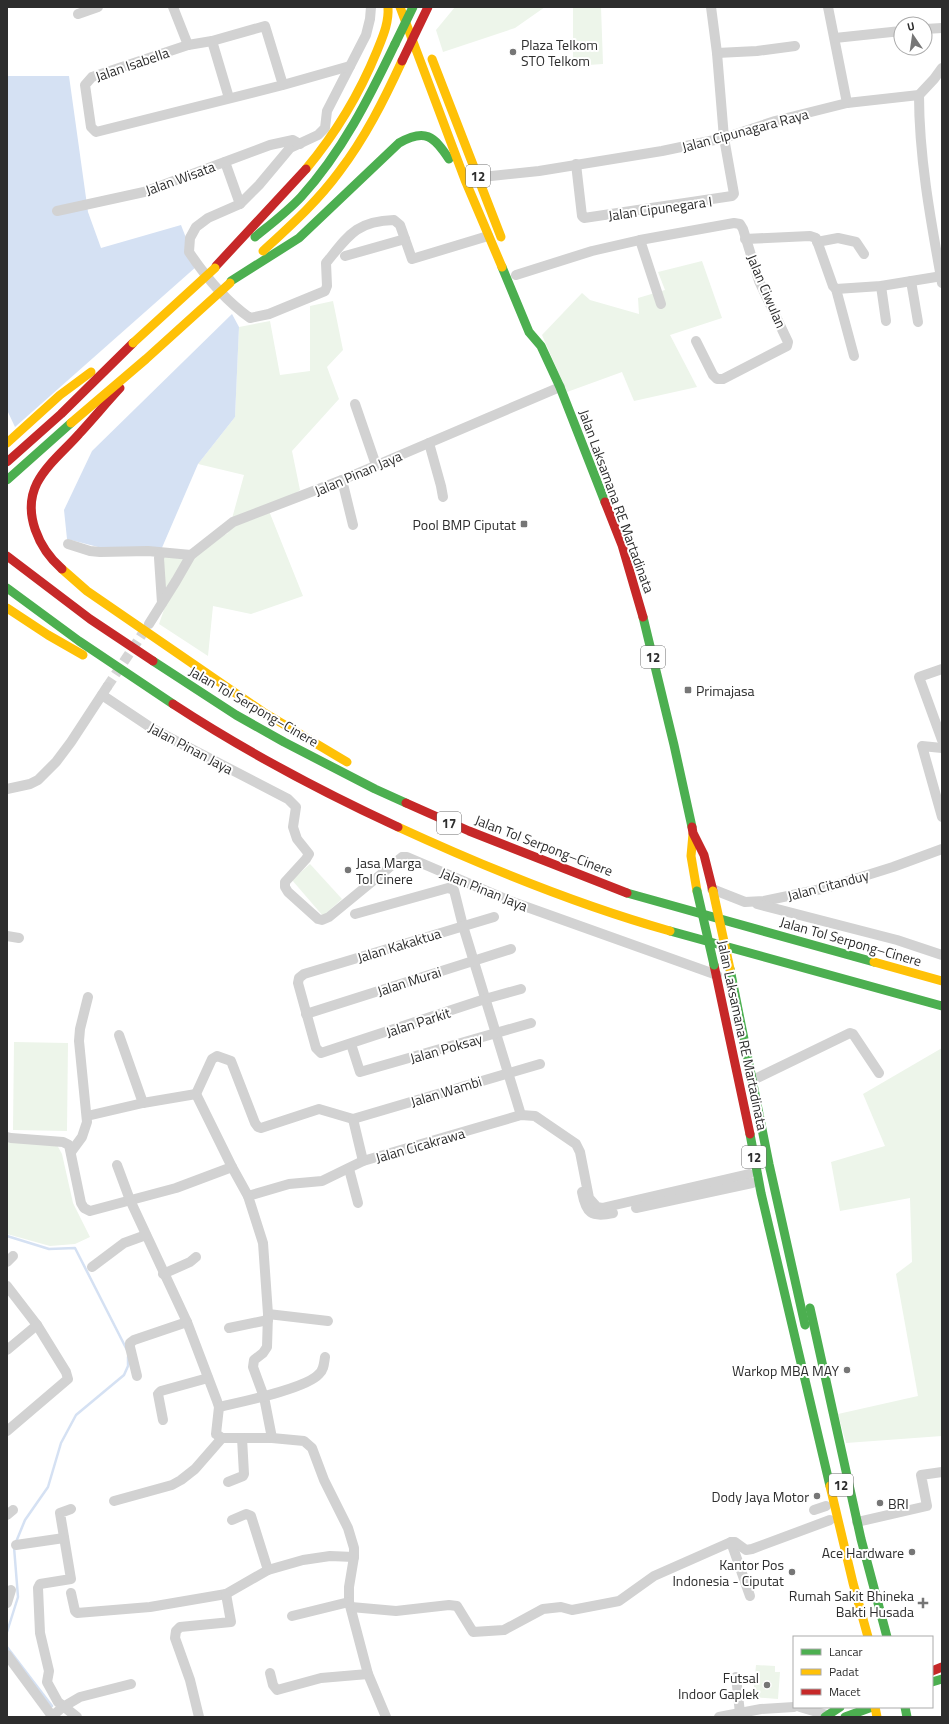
<svg xmlns="http://www.w3.org/2000/svg" width="949" height="1724" viewBox="0 0 949 1724" font-family="'Titillium Web',sans-serif">
  <style>
    .green { fill: #edf5ea }
    .water { fill: #d5e1f3 }
    .lines { fill: none; stroke-linecap: round; stroke-linejoin: round }
    .stream { stroke: #d5e1f3; stroke-width: 2.5 }
    .street-tunnel { stroke: #d5d5d5; stroke-width: 10; stroke-dasharray: 10 5; stroke-linecap: butt }
    .street { stroke: #d2d2d2; stroke-width: 10 }
    .fast { stroke: #4caf50; stroke-width: 9 }
    .slow { stroke: #ffc107; stroke-width: 9 }
    .jam { stroke: #c62828; stroke-width: 9 }
    .fast-bridge { stroke: #4caf50; stroke-width: 9 }
    .slow-bridge { stroke: #ffc107; stroke-width: 9 }
    .jam-bridge { stroke: #c62828; stroke-width: 9 }
    .poi-dot { fill: #767676; stroke: #fff; stroke-width: 1.5 }
    .labels { text-anchor: middle; dominant-baseline: central; stroke-width: 4; stroke-linejoin: round; paint-order: stroke }
    .shield { fill: #fff; stroke: #6c6c6c; stroke-width: 1 }
    .shield-label { font-size: 13px; font-weight: bold; fill: #2d2d2d }
    .poi-label { font-size: 14px; fill: #2d2d2d; stroke: #fff; text-anchor: end }
    .street-label { font-size: 14px; fill: #2d2d2d; stroke: #fff }
  </style>
  <rect width="100%" height="100%" fill="#fff"/>
  <g class="green">
    <path d="M455,7H545L515,28L443,52L436,30Z"/>
    <path d="M572,7H601L603,64L573,66V8Z"/>
    <path d="M702,261L722,318L670,335L697,387L634,401L622,372L567,392L542,335L582,293L590,300L639,314L638,298L665,290L658,272Z"/>
    <path d="M333,301L343,350L327,367L339,399L292,451L300,490L269,511L303,596L251,614L213,606L208,656L159,624L167,601L161,550L189,554L228,533L244,475L198,464L235,417L239,327L270,321L280,375L310,371V306Z"/>
    <path d="M310,864L342,899L323,916L292,880Z"/>
    <path d="M14,1042L68,1043L67,1131L13,1130Z"/>
    <path d="M942,1048V1436L846,1443L838,1414L918,1396L896,1274L912,1262L910,1198L840,1211L831,1162L885,1146L863,1094Z"/>
    <path d="M7,1140L57,1145L62,1154L73,1203L90,1237L75,1244L50,1246L7,1234Z"/>
    <path d="M756,1665L775,1666V1672H780L778,1699L753,1697Z"/>
  </g>
  <g class="water">
    <path d="M7,76H69L88,212L101,248L181,225L197,266L15,427L7,410Z"/>
    <path d="M232,314L239,327L235,417L198,464L161,550L102,548L67,539L64,510L92,451Z"/>
  </g>
  <g class="lines">
    <g class="stream">
      <path d="M7,1236L49,1249L75,1248L127,1350"/>
      <path d="M16,1542L25,1520L48,1487L61,1443L76,1415L124,1375L128,1366V1357"/>
      <path d="M7,1632L18,1597L14,1547"/>
      <path d="M7,1647L52,1706"/>
    </g>
    <path class="street-tunnel" d="M107,687L147,627"/>
    <g class="street">
      <path d="M173,7L188,45"/>
      <path d="M371,7L370,19L366,35L327,111L325,128L318,135L290,148L259,185L240,204L208,218L196,227L190,238L189,252C205,276 226,301 250,318L269,314L325,291L327,286L326,263C348,236 356,221 394,220L400,225L412,259L488,236"/>
      <path d="M828,7L847,103"/>
      <path d="M78,14L98,7"/>
      <path d="M925,29L942,28"/>
      <path d="M835,38L901,31"/>
      <path d="M212,41L229,98"/>
      <path d="M717,53L757,51L795,46"/>
      <path d="M283,85L265,26L212,41L188,45L92,77L85,85L91,127L96,132L283,85L350,66"/>
      <path d="M919,95C919,158 931,222 942,283"/>
      <path d="M225,162L240,204"/>
      <path d="M576,164L582,216L584,218L732,196L734,194L724,138L717,53L711,7"/>
      <path d="M473,178L539,171L662,151L724,138L775,121L847,103L919,95L934,79L942,68"/>
      <path d="M57,211L144,192L270,145L293,140L300,144"/>
      <path d="M745,239L810,236L816,238L833,286L836,289L881,286L942,276"/>
      <path d="M640,240L661,304"/>
      <path d="M817,242L838,238L856,242L864,254"/>
      <path d="M345,256L405,239"/>
      <path d="M516,275L592,251L640,240L734,223L740,224L743,229L759,281L788,342L787,346L723,379H717L713,375L696,341"/>
      <path d="M911,281L918,322"/>
      <path d="M881,286L886,321"/>
      <path d="M836,289L854,356"/>
      <path d="M355,404L376,465"/>
      <path d="M429,443L441,486L443,497"/>
      <path d="M342,480L353,525"/>
      <path d="M68,544L90,551L100,552L148,551L191,555"/>
      <path d="M161,553L159,558L162,603"/>
      <path d="M149,624L176,581L191,555L233,522L342,480L560,387"/>
      <path d="M942,669L919,677L942,740"/>
      <path d="M102,695L153,729L288,799L296,807L293,827L297,839L309,854L306,859L285,882V887L288,892L318,919L322,920L329,917L402,857H407L510,901L717,975"/>
      <path d="M942,748L922,746L942,817"/>
      <path d="M7,789L30,784L38,780L56,762L71,742L107,687"/>
      <path d="M712,889L745,902L764,901L826,888L893,867L942,849"/>
      <path d="M757,904L897,940L942,955"/>
      <path d="M355,914L448,888L454,890L463,926L521,1115"/>
      <path d="M494,917L304,974L299,978L298,983L316,1048L321,1053L485,999L521,989"/>
      <path d="M7,936L19,938"/>
      <path d="M306,1014L511,949"/>
      <path d="M119,1035L143,1103"/>
      <path d="M351,1044L360,1072L531,1023"/>
      <path d="M753,1080L850,1033L853,1034L879,1073"/>
      <path d="M196,1094L232,1167L248,1196L289,1184L322,1181L363,1161L521,1115L535,1116L576,1144L580,1152L589,1198L597,1207L602,1208L749,1174"/>
      <path d="M196,1094L212,1059L217,1056L231,1061L255,1123L258,1127L261,1128L319,1109L353,1119"/>
      <path d="M87,1116L143,1103L196,1094"/>
      <path d="M353,1119L540,1064"/>
      <path d="M353,1119L363,1161"/>
      <path d="M7,1137L11,1138L63,1142L69,1145L81,1203L84,1208L90,1211L176,1188L232,1167"/>
      <path d="M71,1152L82,1137L87,1122L79,1041L80,1029L88,997"/>
      <path d="M117,1165L130,1200L187,1322L217,1401L219,1407L216,1434L222,1438H272L304,1441L312,1448L324,1480L348,1528L354,1548V1557L349,1587V1602L368,1674L386,1717"/>
      <path d="M349,1169L358,1203"/>
      <path d="M582,1192C586,1213 591,1218 613,1213"/>
      <path d="M248,1196L263,1243L268,1314L267,1347L263,1353L254,1360L253,1367L264,1397L272,1438"/>
      <path d="M636,1208L752,1183"/>
      <path d="M7,1262L13,1256"/>
      <path d="M92,1267L124,1243L146,1235"/>
      <path d="M163,1274L190,1262L196,1257"/>
      <path d="M7,1286L37,1325L66,1372L68,1379L7,1431"/>
      <path d="M268,1314L328,1321"/>
      <path d="M229,1328L268,1320"/>
      <path d="M7,1350L37,1325"/>
      <path d="M137,1376L130,1347V1343L134,1340L187,1322"/>
      <path d="M219,1407C240,1402 306,1389 319,1374C324,1370 324,1363 325,1357"/>
      <path d="M163,1420L158,1394L161,1391L208,1378"/>
      <path d="M228,1482L243,1476L244,1474L242,1438"/>
      <path d="M114,1501L172,1485L181,1480L195,1469L222,1438"/>
      <path d="M71,1509L60,1513L71,1579L40,1584L38,1588L40,1633L49,1671L47,1682L58,1702L77,1717"/>
      <path d="M814,1510L826,1506"/>
      <path d="M7,1515L13,1510"/>
      <path d="M232,1520L246,1514L251,1516L268,1570"/>
      <path d="M857,1522L927,1506L921,1475L942,1472"/>
      <path d="M731,1542L750,1596"/>
      <path d="M16,1545L64,1538"/>
      <path d="M71,1593L75,1611L77,1613L150,1607L226,1594L268,1570L303,1560L330,1556L354,1557"/>
      <path d="M7,1603L11,1590"/>
      <path d="M351,1607L396,1611L449,1605L457,1606L473,1632L504,1630L543,1609L561,1607L572,1610L619,1601L654,1576L731,1542H735L746,1550L752,1549L830,1520"/>
      <path d="M292,1616L349,1602"/>
      <path d="M7,1655L52,1716"/>
      <path d="M270,1673L273,1685L277,1690L321,1678L368,1674"/>
      <path d="M736,1677L740,1713"/>
      <path d="M800,1707L827,1715"/>
      <path d="M51,1717L63,1707L80,1697L131,1684"/>
      <path d="M199,1717L190,1680L175,1638L176,1631L180,1627L231,1622L226,1594"/>
      <path d="M719,1717L761,1709L794,1707"/>
    </g>
    <g class="fast">
      <path d="M255,237C271,224 287,212 301,197C342,152 369,98 395,44"/>
      <path d="M502,267L529,332L541,346L560,387L605,502"/>
      <path d="M231,281L299,238L399,143C425,128 434,136 449,159"/>
      <path d="M7,480L71,423"/>
      <path d="M7,588L79,641L173,704"/>
      <path d="M643,617L674,745L692,827"/>
      <path d="M153,661L236,715L284,742L375,789L406,803"/>
      <path d="M627,893L874,962"/>
      <path d="M670,931L942,1006"/>
      <path d="M730,969L769,1164L805,1325"/>
      <path d="M750,1134L761,1193L830,1486"/>
      <path d="M810,1308L861,1539L887,1637"/>
      <path d="M932,1682L942,1679"/>
      <path d="M905,1707L907,1717"/>
      <path d="M825,1717L840,1707"/>
      <path d="M845,1717L872,1707"/>
    </g>
    <g class="slow">
      <path d="M400,7L465,180L502,267"/>
      <path d="M432,59L501,237"/>
      <path d="M306,169C336,133 359,95 377,51C383,36 389,23 388,7"/>
      <path d="M263,251C290,226 317,202 339,172C365,138 384,100 402,61"/>
      <path d="M7,443L60,395L91,372"/>
      <path d="M62,569L87,591L263,712L347,762"/>
      <path d="M7,608L48,635L83,655"/>
      <path d="M398,827C485,867 577,905 670,931"/>
      <path d="M693,834L691,856L697,891"/>
      <path d="M874,962L942,981"/>
      <path d="M830,1486L853,1583L868,1637"/>
      <path d="M875,1707L877,1717"/>
    </g>
    <g class="jam">
      <path d="M216,266L306,169"/>
      <path d="M7,462L61,414L133,343"/>
      <path d="M605,502L622,545L643,617"/>
      <path d="M7,556L90,619L153,661"/>
      <path d="M62,569C39,549 22,513 37,483C47,464 65,450 79,434C93,419 106,403 120,388"/>
      <path d="M173,704C245,751 320,791 398,827"/>
      <path d="M406,803L469,831L627,893"/>
      <path d="M692,827L693,833L704,855L713,891"/>
      <path d="M714,965L750,1134"/>
      <path d="M932,1671L942,1667"/>
    </g>
    <g class="fast-bridge">
      <path d="M395,44L413,7"/>
      <path d="M697,891L714,965"/>
    </g>
    <g class="slow-bridge">
      <path d="M133,343L215,268"/>
      <path d="M71,423L146,359L230,283"/>
      <path d="M713,891L730,969"/>
    </g>
    <path class="jam-bridge" d="M402,61L428,7"/>
  </g>
  <g class="poi-dot">
    <circle cx="513" cy="52" r="4"/>
    <rect x="520" y="520" width="8" height="8" rx="2"/>
    <rect x="684" y="686" width="8" height="8" rx="2"/>
    <circle cx="348" cy="870" r="4"/>
    <circle cx="847" cy="1370" r="4"/>
    <circle cx="817" cy="1496" r="4"/>
    <circle cx="880" cy="1503" r="4"/>
    <circle cx="912" cy="1552" r="4"/>
    <circle cx="792" cy="1572" r="4"/>
    <path d="M921 1597h4v4h4v4h-4v4h-4v-4h-4v-4h4z"/>
    <circle cx="767" cy="1685" r="4"/>
  </g>
  <g class="labels">
    <g class="shield">
      <rect x="466" y="165" width="24" height="22" rx="3"/>
      <rect x="641" y="646" width="24" height="22" rx="3"/>
      <rect x="437" y="812" width="24" height="22" rx="3"/>
      <rect x="742" y="1146" width="24" height="22" rx="3"/>
      <rect x="829" y="1474" width="24" height="22" rx="3"/>
    </g>
    <g class="shield-label">
      <text x="478" y="176">12</text>
      <text x="653" y="657">12</text>
      <text x="449" y="823">17</text>
      <text x="754" y="1157">12</text>
      <text x="841" y="1485">12</text>
    </g>
    <g class="poi-label">
      <text x="521" y="44" text-anchor="start">Plaza Telkom<tspan x="521" dy="16">STO Telkom</tspan></text>
      <text x="516" y="524">Pool BMP Ciputat</text>
      <text x="696" y="690" text-anchor="start">Primajasa</text>
      <text x="356" y="862" text-anchor="start">Jasa Marga<tspan x="356" dy="16">Tol Cinere</tspan></text>
      <text x="839" y="1370">Warkop MBA MAY</text>
      <text x="809" y="1496">Dody Jaya Motor</text>
      <text x="888" y="1503" text-anchor="start">BRI</text>
      <text x="904" y="1552">Ace Hardware</text>
      <text x="784" y="1564">Kantor Pos<tspan x="784" dy="16">Indonesia - Ciputat</tspan></text>
      <text x="914" y="1595">Rumah Sakit Bhineka<tspan x="914" dy="16">Bakti Husada</tspan></text>
      <text x="759" y="1677">Futsal<tspan x="759" dy="16">Indoor Gaplek</tspan></text>
    </g>
    <g class="street-label">
      <text transform="translate(132 64) rotate(-19)">Jalan Isabella</text>
      <text transform="translate(745 130) rotate(-15)">Jalan Cipunagara Raya</text>
      <text transform="translate(180 178) rotate(-20)">Jalan Wisata</text>
      <text transform="translate(660 208) rotate(-8)">Jalan Cipunegara I</text>
      <text transform="translate(767 291) rotate(67)">Jalan Ciwulan</text>
      <text transform="translate(358 473) rotate(-23)">Jalan Pinan Jaya</text>
      <text transform="translate(617 501) rotate(70)">Jalan Laksamana RE Martadinata</text>
      <text transform="translate(254 706) rotate(30)">Jalan Tol Serpong–Cinere</text>
      <text transform="translate(191 748) rotate(28)">Jalan Pinan Jaya</text>
      <text transform="translate(544 845) rotate(21)">Jalan Tol Serpong–Cinere</text>
      <text transform="translate(828 885) rotate(-15)">Jalan Citanduy</text>
      <text transform="translate(484 889) rotate(22)">Jalan Pinan Jaya</text>
      <text transform="translate(851 941) rotate(16)">Jalan Tol Serpong–Cinere</text>
      <text transform="translate(399 945) rotate(-17)">Jalan Kakaktua</text>
      <text transform="translate(409 981) rotate(-18)">Jalan Murai</text>
      <text transform="translate(418 1022) rotate(-18)">Jalan Parkit</text>
      <text transform="translate(743 1035) rotate(78)">Jalan Laksamana RE Martadinata</text>
      <text transform="translate(446 1048) rotate(-16)">Jalan Poksay</text>
      <text transform="translate(446 1091) rotate(-17)">Jalan Wambi</text>
      <text transform="translate(420 1145) rotate(-16)">Jalan Cicakrawa</text>
    </g>
  </g>
  <rect width="949" height="1724" fill="none" stroke="#2d2d2d" stroke-width="16"/>
  <rect x="793" y="1636" width="140" height="72" fill="#ffffff" stroke="#ababab"/>
  <rect x="801" y="1649" width="20" height="6" fill="#4caf50" stroke="#ababab"/>
  <text x="829" y="1656" font-size="12" fill="#2d2d2d">Lancar</text>
  <rect x="801" y="1669" width="20" height="6" fill="#ffc107" stroke="#ababab"/>
  <text x="829" y="1676" font-size="12" fill="#2d2d2d">Padat</text>
  <rect x="801" y="1689" width="20" height="6" fill="#c62828" stroke="#ababab"/>
  <text x="829" y="1696" font-size="12" fill="#2d2d2d">Macet</text>
  <g transform="translate(913 36) rotate(347)"><circle r="19" fill="#ffffff" stroke="#ababab"/>
  <path d="M0-3L7 15L0 10L-7 15Z" fill="#767676"/>
  <text y="-6" font-size="11" font-weight="bold" text-anchor="middle" fill="#2d2d2d">U</text>
  </g>
</svg>
